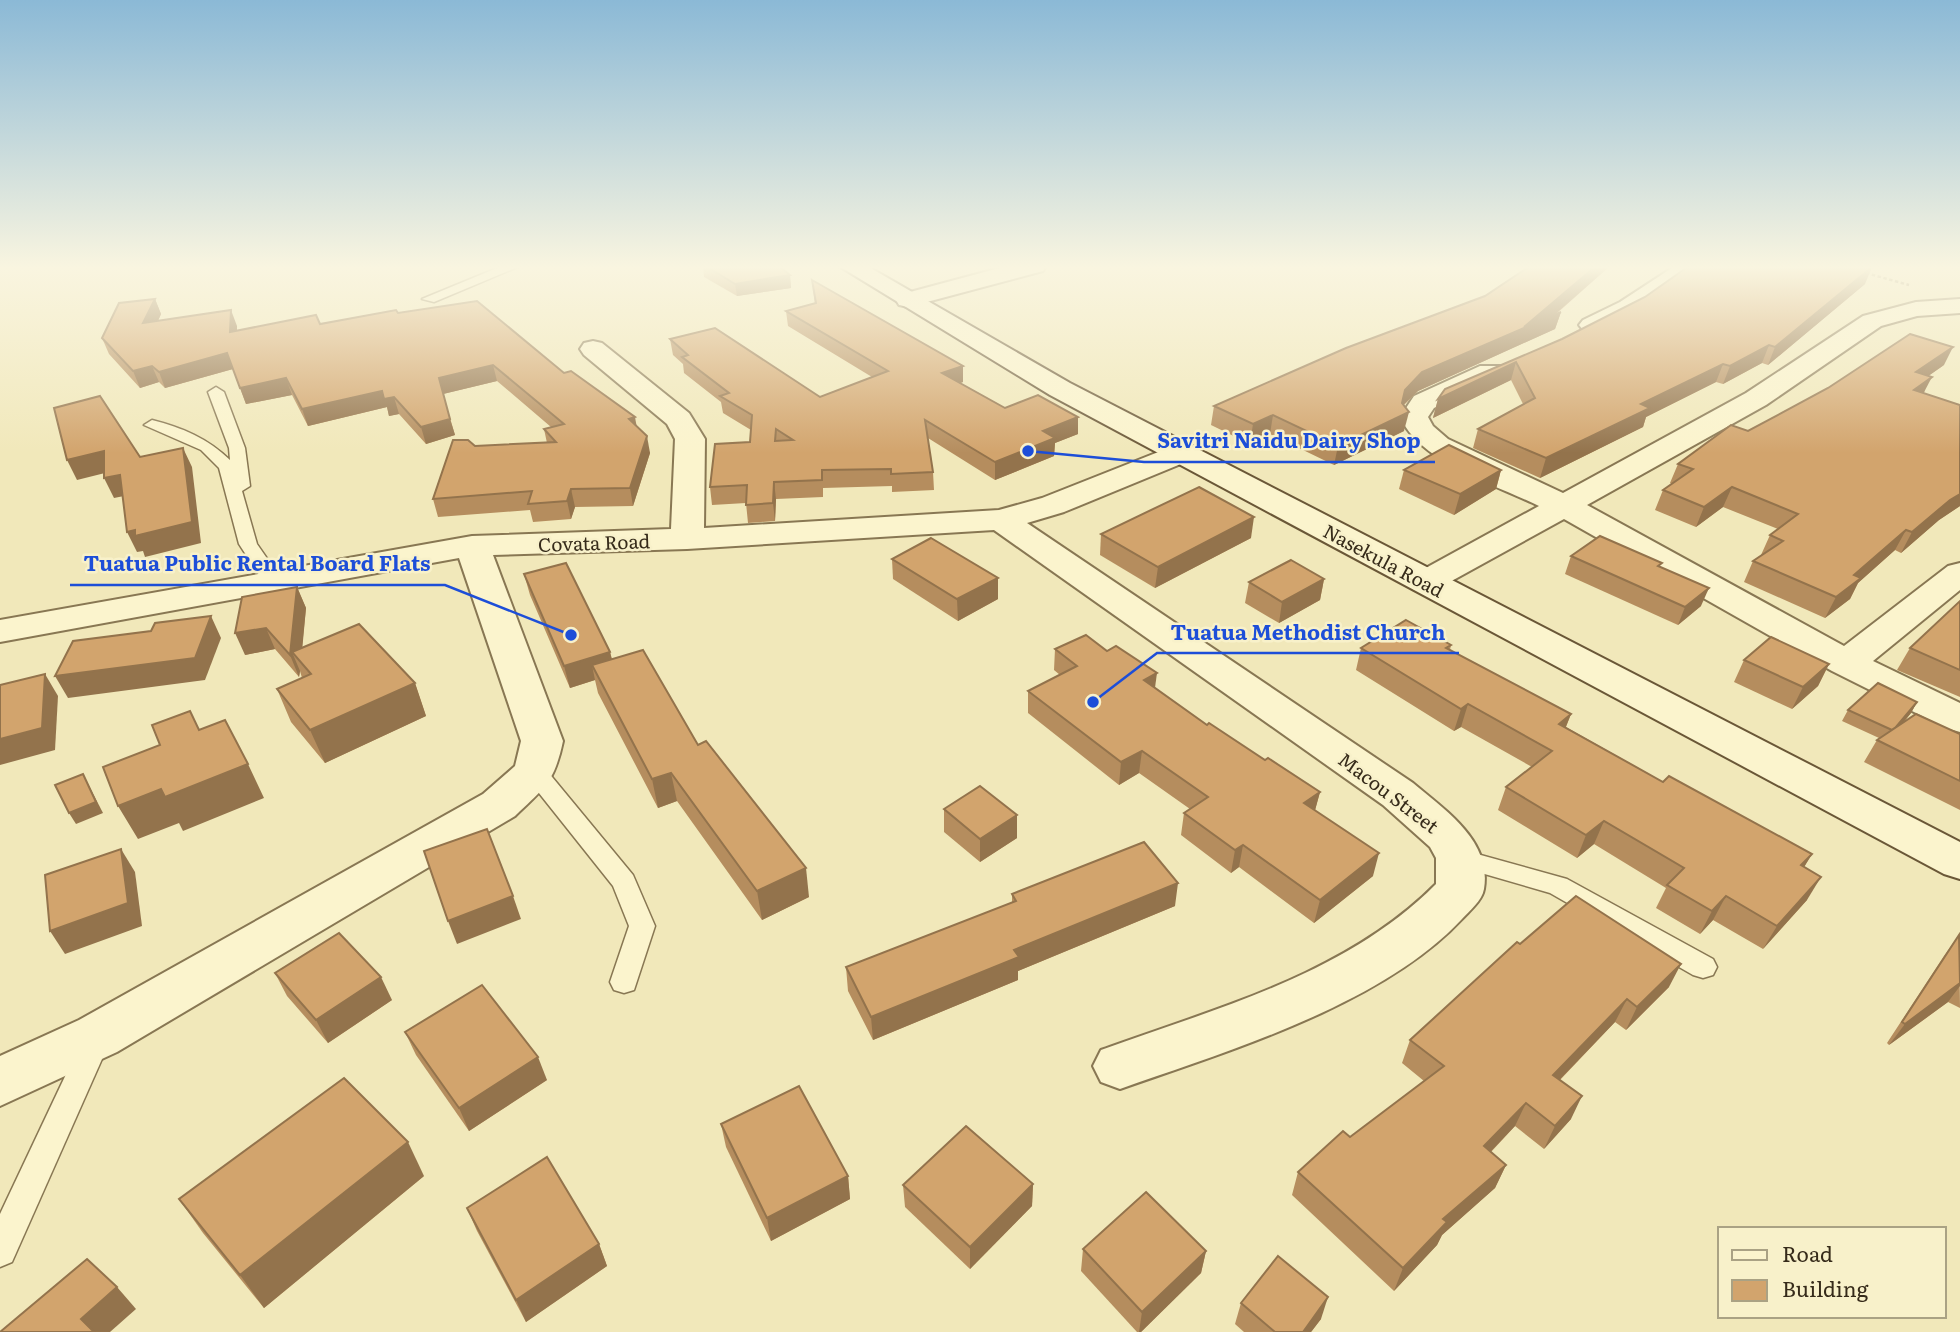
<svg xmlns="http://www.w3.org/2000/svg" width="1960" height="1332" viewBox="0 0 1960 1332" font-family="Literata,serif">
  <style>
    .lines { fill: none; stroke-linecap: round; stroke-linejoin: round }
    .service-casing { stroke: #887753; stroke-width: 3 }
    .minor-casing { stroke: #887753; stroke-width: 4 }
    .secondary-casing { stroke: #6a5737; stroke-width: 4 }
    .path { stroke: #887753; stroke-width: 2.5; stroke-dasharray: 3.5 2.5; stroke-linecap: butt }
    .service { fill: #fbf4cd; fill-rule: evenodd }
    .minor { fill: #fbf4cd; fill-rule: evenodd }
    .secondary { fill: #fbf4cd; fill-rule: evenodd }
    .wall { fill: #b58d5e }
    .shaded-wall { fill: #93734c }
    .building { fill: #d2a46d; stroke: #93734c; stroke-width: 2; fill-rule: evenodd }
    .labels { text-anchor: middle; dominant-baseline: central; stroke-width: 5; stroke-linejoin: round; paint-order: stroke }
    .street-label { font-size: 19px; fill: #362b1a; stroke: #f8f1ca }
    .leader { fill: none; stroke: #1d4ed8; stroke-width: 2.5 }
    .callout-dot { fill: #1d4ed8; stroke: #f8f1ca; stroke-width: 2.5 }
    .callout-label { font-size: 21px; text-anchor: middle; font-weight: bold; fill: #1d4ed8; stroke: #f8f1ca; stroke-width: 5; stroke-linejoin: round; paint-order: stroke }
  </style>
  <rect width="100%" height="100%" fill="#f1e8ba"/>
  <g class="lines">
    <g class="service-casing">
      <g id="service">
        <path d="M502,266H520L434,302L422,299Z"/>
        <path d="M216,387L224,392L245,448L250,486L242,491L257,544L282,580L279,584H265L239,544L219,468L201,450L144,425L152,420C183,428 207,438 230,460L229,448L208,392Z"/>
        <path d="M535,764L543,766L633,875L655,926L634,990L624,993L614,990L610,982L629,926L613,886L527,778L523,772L527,766Z"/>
        <path d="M1459,849L1567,879L1713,959L1717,967L1713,975L1703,978L1693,975L1550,893L1450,864L1446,858L1450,852Z"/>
        <path d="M96,1029L106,1032L110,1041L12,1262L0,1267V1214L86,1032Z"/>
      </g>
    </g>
    <g class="minor-casing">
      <g id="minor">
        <path d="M1007,266H1046L1043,271L908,307L899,305L896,300L899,295Z"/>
        <path d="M1675,266L1700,268C1687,286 1604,336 1583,330L1579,325L1583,320L1620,302Z"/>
        <path d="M1960,299V313L1917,316L1881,326L1766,405L1587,505L1844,646L1948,566L1960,563V590L1873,661L1960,703V732L1946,728L1832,671L1564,519L1437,589L1425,593L1413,589L1407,582L1413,575L1539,506C1494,484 1421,463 1400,417L1414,396L1480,366H1500L1504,372L1500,378L1434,408L1428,417L1433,426L1448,439L1563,493L1746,393L1863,316L1916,302Z"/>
        <path d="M593,341L602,343L689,413L705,439L704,528L999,510L1042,498L1171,447L1182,444L1193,447L1197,453L1193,459L1064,512L1027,523L1413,783C1445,810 1492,841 1484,889C1482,901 1469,911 1462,919C1382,1005 1228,1051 1120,1089L1101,1082L1093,1066L1101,1050C1217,1008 1347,974 1436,884V858L1430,847L1383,805L994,530L687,549L493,555L563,741C554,783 545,787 515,816L117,1052L0,1106V1056L79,1020L483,794L515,766L521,741L459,558L0,642V620L472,536L671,529L675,439L667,424L584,355L580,349L584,343Z"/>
      </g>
    </g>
    <g class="secondary-casing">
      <path id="secondary" d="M839,266H867L1070,383L1960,842V879L1944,874L1050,395Z"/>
    </g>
    <path class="path" d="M1866,273L1909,285"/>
    <use href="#service" class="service"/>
    <use href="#minor" class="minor"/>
    <use href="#secondary" class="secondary"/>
  </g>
  <g class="wall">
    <path d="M703,266H779L790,275L791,288L737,296L704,277Z"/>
    <path d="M1530,266H1610L1555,315L1561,312L1555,329L1418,391L1404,405V431L1334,465L1270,434L1250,444L1211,425L1214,406L1485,296Z"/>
    <path d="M812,280L963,366V382L960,383L1005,408L1078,434L1055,443L1054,456L995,480L928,438L933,472L934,490L892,492V486L823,488V497L776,499L775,521L748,523L746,503L712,505L710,487L750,442L751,430L723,413L721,402L684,373L683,364L673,355L670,339L820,397L872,377L788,326L786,311L815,304Z"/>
    <path d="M1865,284L1768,365L1762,363L1723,384L1716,382L1646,417L1643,427L1540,478L1473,448L1478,429L1523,404L1511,380L1433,418L1438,399L1562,339Z"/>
    <path d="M155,299L161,314L158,321L237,326V331L320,324L398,313L564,373L636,425L650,453L633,506L575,507L571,519L533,522L530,510L438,517L433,499L475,446L547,443L544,429L551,427L497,381L443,394L455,435L426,444L399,414L389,416L387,407L308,426L292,395L246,404L233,369L165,388L159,382L140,388L109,354L102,338Z"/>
    <path d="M1944,365L1928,376L1924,393L1960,405V506L1939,520L1901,553L1895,550L1858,583L1850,599L1825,618L1744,582L1753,561L1761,555L1770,535L1778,529L1723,507L1696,527L1655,510L1663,490L1672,484L1670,483L1678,464L1748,431Z"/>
    <path d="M1404,470H1501L1496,489L1454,515L1399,489Z"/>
    <path d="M1101,534L1251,538L1155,588L1100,555Z"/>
    <path d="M1571,556L1660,567L1701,606L1678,625L1565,574Z"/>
    <path d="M892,559L998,578V599L958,621L893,579Z"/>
    <path d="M524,574L610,652L612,659L698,745L809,897L762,920L677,801L658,808L598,693L595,680L570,688L530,595Z"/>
    <path d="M1324,579L1320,600L1279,623L1245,603L1249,582Z"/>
    <path d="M297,587L306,608L302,647L415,683L426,716L325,763L291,722L277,689L302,678L300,671L299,677L275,649L245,655Z"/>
    <path d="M1960,601V697L1897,670L1910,648Z"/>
    <path d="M1451,645L1450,650L1571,714L1566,727L1663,782L1812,854L1804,867L1807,900L1763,949L1713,920L1700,934L1656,908L1666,888L1594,844L1577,858L1498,810L1506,787L1532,767L1461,727L1454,731L1356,670L1361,648Z"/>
    <path d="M1055,649L1155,688L1207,725L1320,792L1315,810L1373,876L1314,923L1239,867L1231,873L1181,835L1184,813L1190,809L1139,773L1119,785L1028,713V691L1060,675L1054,670Z"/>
    <path d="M1744,660L1829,664L1818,686L1792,709L1734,682Z"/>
    <path d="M1917,702L1911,713L1903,723L1960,734V810L1864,762L1877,740L1879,738L1842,721L1848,710Z"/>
    <path d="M944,809L1017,838L980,862L944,832Z"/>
    <path d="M1012,894L1175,906L1018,971V980L873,1040L848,991L846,967L1012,903Z"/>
    <path d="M1959,935L1960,1008L1948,1002L1889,1045L1887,1043L1944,956Z"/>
    <path d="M1520,944L1669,987L1626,1030L1615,1022L1560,1080L1571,1119L1544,1149L1515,1126L1491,1152L1506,1165L1495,1188L1442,1235L1437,1245L1394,1291L1292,1195L1298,1172L1350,1137L1424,1081L1402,1063L1410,1040Z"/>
    <path d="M275,973L392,1000L328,1043L287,996Z"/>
    <path d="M405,1032L547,1080L469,1131L416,1055Z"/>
    <path d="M721,1124L848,1176L850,1199L771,1241L726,1147Z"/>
    <path d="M424,1176L264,1308L203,1233L179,1199Z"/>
    <path d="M1033,1184L1032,1206L970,1269L905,1207L903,1185Z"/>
    <path d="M467,1208L599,1244L607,1266L526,1322L477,1231Z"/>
    <path d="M1083,1249L1206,1251L1201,1273L1141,1332H1137L1081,1271Z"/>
    <path d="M1241,1303L1321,1319L1311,1332H1244L1235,1324Z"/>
  </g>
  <g class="shaded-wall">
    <path d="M1596,266H1610L1554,315L1561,312L1555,329L1418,391L1400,408L1405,390L1422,372Z"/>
    <path d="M1872,267L1865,284L1768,365L1775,347Z"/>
    <path d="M790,275L791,288L737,296L735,284Z"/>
    <path d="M155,299L161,314L150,338L143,323Z"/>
    <path d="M231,310L237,326L236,347L230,332Z"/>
    <path d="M1769,345L1762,363L1723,384L1730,366Z"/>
    <path d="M1953,347L1944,365L1907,391L1916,372Z"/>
    <path d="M227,353L233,369L165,388L159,372Z"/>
    <path d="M1516,362L1511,380L1433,418L1438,399Z"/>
    <path d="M1723,364L1716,382L1646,417L1643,427L1540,478L1546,458L1641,404Z"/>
    <path d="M493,365L497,381L443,394L439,378Z"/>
    <path d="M152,366L159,382L140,388L133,371Z"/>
    <path d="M963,366V382L943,389L942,373Z"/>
    <path d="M1932,377L1922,396L1914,390Z"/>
    <path d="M286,378L292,395L246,404L240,388Z"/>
    <path d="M382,391L394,397L399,414L389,416L387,407L308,426L302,409Z"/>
    <path d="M1409,412L1404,431L1334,465L1338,446Z"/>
    <path d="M1273,415L1270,434L1250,444L1253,424Z"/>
    <path d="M635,417L638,434L629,419Z"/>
    <path d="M1078,417V434L1055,443L1054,456L995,480V462L1043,431Z"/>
    <path d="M450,419L455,435L426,444L421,427Z"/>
    <path d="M647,436L650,453L633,506L630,488Z"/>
    <path d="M183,448L192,467L201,543L145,557L143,551L137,552L127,532Z"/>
    <path d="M104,451L113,471L77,480L67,460Z"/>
    <path d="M1501,470L1496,489L1454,515L1460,494Z"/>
    <path d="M120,475L129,495L114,498L104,478Z"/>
    <path d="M774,482L776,499L775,521L773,503Z"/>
    <path d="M1732,487L1723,507L1696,527L1704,507Z"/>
    <path d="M571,489L575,507L571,519L567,501Z"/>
    <path d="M1960,494V506L1939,520L1901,553L1912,532L1950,500Z"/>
    <path d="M1254,517L1251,538L1155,588L1158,567Z"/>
    <path d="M1906,530L1895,550L1858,583L1850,599L1825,618L1836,597L1854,575Z"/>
    <path d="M998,578V599L958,621L957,599Z"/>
    <path d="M1324,579L1320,600L1279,623L1282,602Z"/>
    <path d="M297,587L306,608L301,662L292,652L300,671L299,677L290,655Z"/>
    <path d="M1709,588L1701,606L1678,625L1685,607Z"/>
    <path d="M211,616L221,638L205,680L68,698L55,676Z"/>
    <path d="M266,628L275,649L245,655L235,633Z"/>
    <path d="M610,652L615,674L592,665L595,680L570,688L564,666Z"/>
    <path d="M1829,664L1818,686L1792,709L1803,687Z"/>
    <path d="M1157,673L1154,695L1144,680Z"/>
    <path d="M45,674L58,696L55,750L0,765V739Z"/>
    <path d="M415,683L426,716L325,763L310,730Z"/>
    <path d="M1917,702L1911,713L1887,742L1893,730Z"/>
    <path d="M1468,704L1461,727L1454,731L1461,709Z"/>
    <path d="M1571,714L1562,736L1559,724Z"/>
    <path d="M1142,751L1139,773L1119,785L1121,762Z"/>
    <path d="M248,764L264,798L183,831L179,823L138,839L118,806L161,789Z"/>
    <path d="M671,773L677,801L658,808L652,779Z"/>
    <path d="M83,774L103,813L76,824L69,813Z"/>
    <path d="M1320,792L1314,814L1304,803Z"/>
    <path d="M1017,815V838L980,862V839Z"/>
    <path d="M1604,821L1594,844L1577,858L1586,835Z"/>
    <path d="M1243,845L1239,867L1231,873L1235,850Z"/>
    <path d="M121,849L135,872L142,926L65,954L50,931Z"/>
    <path d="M1379,853L1373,876L1314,923L1320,900Z"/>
    <path d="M1812,854L1798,877L1801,865Z"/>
    <path d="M806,868L809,897L762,920L757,891Z"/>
    <path d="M1821,877L1807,900L1763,949L1777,926Z"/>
    <path d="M1178,883L1175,906L1018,971V980L873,1040L871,1017L1014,950Z"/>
    <path d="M513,896L521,919L457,944L448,921Z"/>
    <path d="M1726,896L1713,920L1700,934L1712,911Z"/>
    <path d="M1681,964L1669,987L1626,1030L1637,1007Z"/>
    <path d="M381,977L392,1000L328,1043L316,1020Z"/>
    <path d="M1960,983V986L1948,1002L1889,1045L1905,1024Z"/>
    <path d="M1627,999L1615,1022L1542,1098L1553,1075Z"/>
    <path d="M538,1057L547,1080L469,1131L459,1108Z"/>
    <path d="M1582,1096L1571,1119L1544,1149L1555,1126Z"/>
    <path d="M1526,1103L1515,1126L1474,1169L1484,1146Z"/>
    <path d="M408,1142L424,1176L264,1308L240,1275Z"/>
    <path d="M1506,1165L1495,1188L1442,1235L1437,1245L1394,1291L1403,1268L1443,1219Z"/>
    <path d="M848,1176L850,1199L771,1241L767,1218Z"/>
    <path d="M1033,1184L1032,1206L970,1269V1247Z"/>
    <path d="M599,1244L607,1266L526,1322L516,1300Z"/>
    <path d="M1206,1251L1201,1273L1141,1332H1139L1142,1312Z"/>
    <path d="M117,1287L136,1309L110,1332H93L81,1319Z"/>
    <path d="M1328,1297L1321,1319L1311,1332H1303Z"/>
  </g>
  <g class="building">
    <path d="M706,266H779L790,275L735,284Z"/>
    <path d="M1530,266H1596L1524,327L1561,312L1422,372L1405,390L1402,403L1409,412L1338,446L1273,415L1253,424L1214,406L1346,348L1485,296Z"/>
    <path d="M1689,266H1868L1872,267L1775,347L1769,345L1730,366L1723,364L1641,404L1650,408L1546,458L1478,429L1535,398L1516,362L1438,399L1445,389L1562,339L1645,297Z"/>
    <path d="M812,280L963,366L942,373L1005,408L1038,395L1078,417L1043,431L1055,438L995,462L925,420L933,472L891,474V469L822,470V480L774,482L773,503L746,505L747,485L710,487L715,444L750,442L752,415L720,396L729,393L682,357L688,355L670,339L715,328L820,397L888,371L786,311L816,303ZM776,429L793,440L775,441Z"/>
    <path d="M155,299L143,323L231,310L230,332L316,315L320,324L396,310L398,313L477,301L564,373L571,371L635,417L629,419L647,436L630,488L571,489L567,501L528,504L532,491L433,499L453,440H468L475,446L556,442L544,429L564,424L493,365L439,378L450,419L421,427L394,397L384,399L382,391L302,409L286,378L240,388L227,353L159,372L152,366L133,371L102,338L119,303Z"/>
    <path d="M1910,334L1953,347L1916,372L1932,377L1914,390L1960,405V494L1950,500L1912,532L1906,530L1854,575L1861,578L1836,597L1753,561L1783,541L1770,535L1798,514L1732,487L1704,507L1663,490L1693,469L1678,464L1731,425L1748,431L1828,388Z"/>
    <path d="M100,396L140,457L183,448L192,522L135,536V530L127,532L120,475L104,478V451L67,460L54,408Z"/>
    <path d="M1449,445L1501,470L1460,494L1404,470Z"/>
    <path d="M1199,487L1254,517L1158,567L1101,534Z"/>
    <path d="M1600,536L1662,563L1658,566L1709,588L1685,607L1571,556Z"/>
    <path d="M931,538L998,578L957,599L892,559Z"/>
    <path d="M1291,560L1324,579L1282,602L1249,582Z"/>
    <path d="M566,563L610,652L564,666L524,574Z"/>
    <path d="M297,587L290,655L266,628L235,633L242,597Z"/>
    <path d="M1960,601V670L1910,648Z"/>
    <path d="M211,616L195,658L55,676L73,641L151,631L155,623Z"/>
    <path d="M1406,620L1451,645L1446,648L1571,714L1559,724L1663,782L1669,776L1812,854L1801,865L1821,877L1777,926L1726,896L1712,911L1667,885L1684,868L1604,821L1586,835L1506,787L1552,751L1468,704L1461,709L1361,648Z"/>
    <path d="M359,624L415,683L310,730L277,689L311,674L292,652Z"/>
    <path d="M1086,635L1107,651L1116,646L1157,673L1144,680L1207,725L1209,723L1265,760L1268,758L1320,792L1304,803L1379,853L1320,900L1243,845L1235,850L1184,813L1208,797L1142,751L1121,762L1028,691L1077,666L1055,649Z"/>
    <path d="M1771,637L1829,664L1803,687L1744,660Z"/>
    <path d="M643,650L698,745L706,741L806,868L757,891L671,773L652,779L592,665Z"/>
    <path d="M45,674L42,728L0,739V685Z"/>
    <path d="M1878,683L1917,702L1896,727L1892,730L1848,710Z"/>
    <path d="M190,711L199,730L225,720L248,764L165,797L161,789L118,806L103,767L160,745L152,725Z"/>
    <path d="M1916,714L1960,734V781L1877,740Z"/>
    <path d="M83,774L96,802L69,813L55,785Z"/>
    <path d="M980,786L1017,815L980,839L944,809Z"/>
    <path d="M487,829L513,896L448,921L424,851Z"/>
    <path d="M1144,842L1178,883L1014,950L1019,957L871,1017L846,967L1016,901L1012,894Z"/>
    <path d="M121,849L128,903L50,931L45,875Z"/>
    <path d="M1576,896L1681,964L1637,1007L1627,999L1553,1075L1582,1096L1555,1126L1526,1103L1484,1146L1506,1165L1443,1219L1447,1222L1403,1268L1298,1172L1343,1131L1350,1137L1444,1066L1410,1040L1517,942L1520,944Z"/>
    <path d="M339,933L381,977L316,1020L275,973Z"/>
    <path d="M1959,935L1960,983L1905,1024L1902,1022Z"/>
    <path d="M482,985L538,1057L459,1108L405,1032Z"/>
    <path d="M344,1078L408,1142L240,1275L179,1199Z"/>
    <path d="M799,1086L848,1176L767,1218L721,1124Z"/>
    <path d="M966,1126L1033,1184L970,1247L903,1185Z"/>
    <path d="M547,1157L599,1244L516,1300L467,1208Z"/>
    <path d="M1146,1192L1206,1251L1142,1312L1083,1249Z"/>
    <path d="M1278,1256L1328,1297L1303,1332H1275L1241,1303Z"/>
    <path d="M87,1259L117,1287L81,1319L94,1332H0Z"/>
  </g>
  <linearGradient id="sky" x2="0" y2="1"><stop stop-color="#8bb9d6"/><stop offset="0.59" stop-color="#f9f5e0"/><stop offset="1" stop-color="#f9f5e0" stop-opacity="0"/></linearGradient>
  <rect width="1960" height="453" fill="url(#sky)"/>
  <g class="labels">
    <g class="street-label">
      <text transform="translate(594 542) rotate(-2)">Covata Road</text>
      <text transform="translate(1384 560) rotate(28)">Nasekula Road</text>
      <text transform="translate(1389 792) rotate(37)">Macou Street</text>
    </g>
  </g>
  <path class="leader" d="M1028 451L1144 462H1435M571 635L445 585H70M1093 702L1157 653H1459"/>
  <g class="callout-dot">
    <circle cx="1028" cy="451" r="7"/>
    <circle cx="571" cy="635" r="7"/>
    <circle cx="1093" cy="702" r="7"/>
  </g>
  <g class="callout-label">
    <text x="1289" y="448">Savitri Naidu Dairy Shop</text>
    <text x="257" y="571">Tuatua Public Rental Board Flats</text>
    <text x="1308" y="640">Tuatua Methodist Church</text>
  </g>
  <rect x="1718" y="1227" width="228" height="91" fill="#f8f1ca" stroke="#aaa284" stroke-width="2"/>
  <rect x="1732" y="1250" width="35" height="10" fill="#fbf4cd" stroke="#aaa284" stroke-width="2"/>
  <text x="1782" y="1262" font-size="21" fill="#362b1a">Road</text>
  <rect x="1732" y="1280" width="35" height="21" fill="#d2a46d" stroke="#aaa284" stroke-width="2"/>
  <text x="1782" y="1297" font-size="21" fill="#362b1a">Building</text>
</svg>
